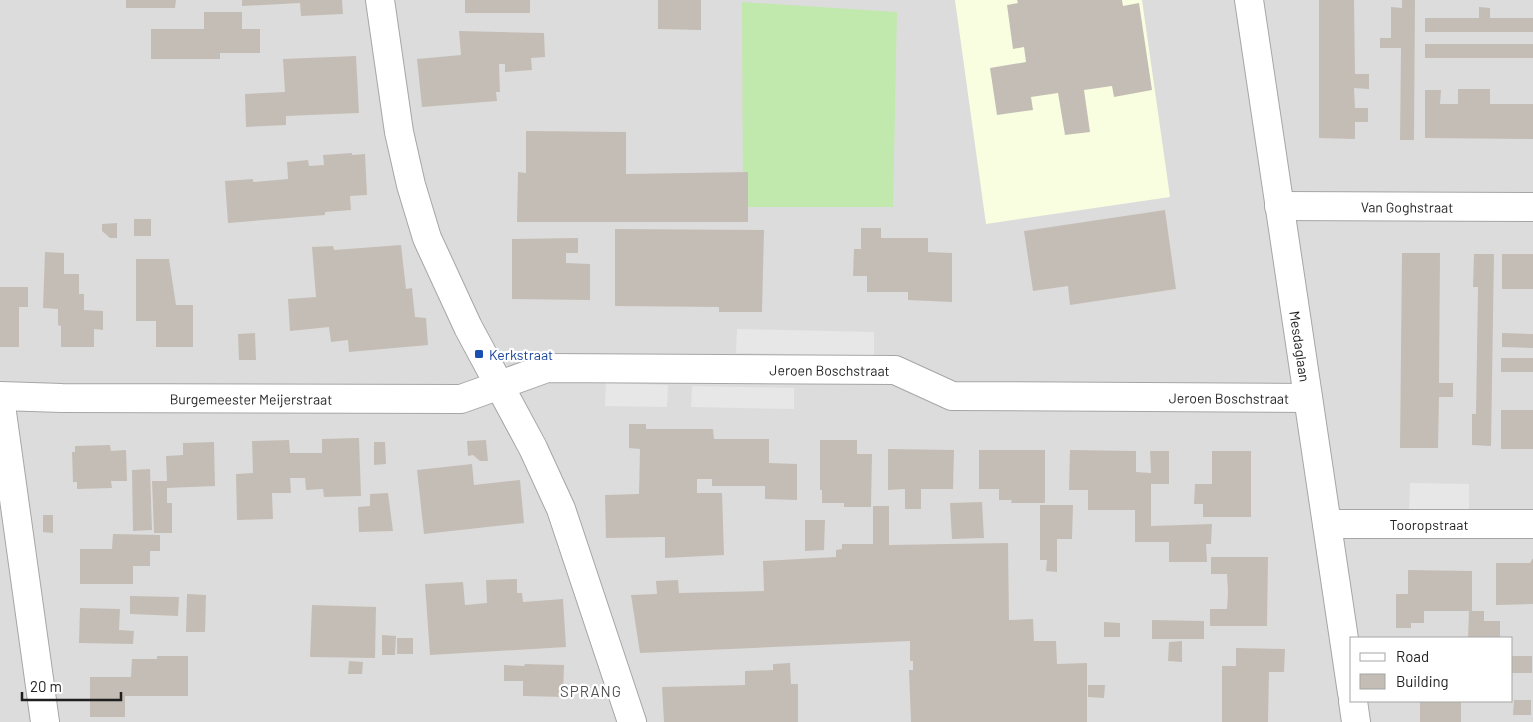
<svg xmlns="http://www.w3.org/2000/svg" width="1533" height="722" viewBox="0 0 1533 722" font-family="Barlow,sans-serif">
  <style>
    .residential { fill: #dddcdc; fill-rule: evenodd }
    .education { fill: #fafee0 }
    .grass { fill: #c1e8ad }
    .parking { fill: #e7e7e7 }
    .building { fill: #c4bdb5 }
    .lines { fill: none; stroke-linecap: round; stroke-linejoin: round }
    .minor-casing { stroke: #a6a6a6; stroke-width: 30 }
    .tertiary-casing { stroke: #a6a6a6; stroke-width: 30 }
    .minor { stroke: #fff; stroke-width: 28 }
    .tertiary { stroke: #fff; stroke-width: 28 }
    .transit-dot { fill: #1a4fb4; stroke: #fff; stroke-width: 2 }
    .labels { text-anchor: middle; dominant-baseline: central; stroke-width: 4.5; stroke-linejoin: round; paint-order: stroke }
    .street-label { font-size: 14px; fill: #1f1f1f; stroke: #fff }
    .transit-label { font-size: 14px; fill: #164399; stroke: #fff; text-anchor: start }
    .neighbourhood-label { font-size: 15px; letter-spacing: 1px; fill: #525252; stroke: #fff }
  </style>
  <rect width="100%" height="100%" fill="#f0eee5"/>
  <path class="residential" d="M0,0H1533V722H0ZM1352,638H1512V701H1352Z"/>
  <path class="education" d="M955,0H1142L1170,197L986,224Z"/>
  <path class="grass" d="M742,2L897,12L893,207H743Z"/>
  <g class="parking">
    <path d="M737,329L874,332V356L736,353Z"/>
    <path d="M606,383L668,385L667,407L605,406Z"/>
    <path d="M692,386L794,388V409L691,407Z"/>
    <path d="M1410,483L1469,484V512L1409,511Z"/>
  </g>
  <g class="building">
    <path d="M126,0H176L175,8H126Z"/>
    <path d="M242,0H342L343,14L301,16L300,3L242,6Z"/>
    <rect x="465" y="0" width="65" height="13"/>
    <path d="M658,0H701V30L658,29Z"/>
    <path d="M1017,0H1122L1123,6L1139,3L1152,90L1114,97L1112,86L1084,90L1090,132L1065,135L1058,93L1031,97L1033,110L997,115L990,68L1026,62L1024,47L1013,49L1007,5L1018,3Z"/>
    <path d="M1319,0H1354L1355,74H1369V89L1354,88L1355,108H1368V122H1355V139L1319,138Z"/>
    <path d="M1402,0H1415L1414,140H1400L1401,48H1380V38H1391V7L1402,8Z"/>
    <path d="M1479,7L1490,8V18H1533V32H1425V18H1479Z"/>
    <path d="M204,12H242V29H260V53H220V59H151V29H204Z"/>
    <path d="M459,31L544,33L545,57L531,58L532,70L505,72V64H499L500,92H496L497,101L422,107L417,59L461,55Z"/>
    <rect x="1425" y="44" width="108" height="14"/>
    <path d="M356,56L359,113L286,116V125L246,127L245,94L285,92L283,59Z"/>
    <path d="M1458,89H1490V104H1533V139L1425,138V90H1441L1440,104H1458Z"/>
    <path d="M526,131L626,132V174L748,172V222H517L518,172L526,173Z"/>
    <path d="M352,153V155L365,154L367,195L350,196L351,210L325,212V215L228,223L225,181L253,179V182L288,179L287,162L308,160L309,166L324,165L323,155Z"/>
    <path d="M1165,210L1176,289L1070,305L1068,286L1033,291L1024,231Z"/>
    <rect x="134" y="219" width="17" height="17"/>
    <path d="M117,223V238H110L102,231V224Z"/>
    <path d="M861,228H881V238H928V252L952,253V302L908,300V292H867V276H853L854,249H861Z"/>
    <path d="M615,229L764,230L762,312H719V307L615,306Z"/>
    <path d="M578,238V253H566V263L590,264V300L512,299V239Z"/>
    <path d="M401,245L406,289L412,288L415,317L426,318L428,345L349,352L348,340L331,342L329,327L290,331L288,299L316,297L312,247L333,246L334,250Z"/>
    <path d="M45,252L64,253V274H79V294H84V310L103,311V330L94,329V347H61V326L58,325V309L43,308Z"/>
    <path d="M1402,253H1440L1439,383H1453V397H1439L1438,448H1400Z"/>
    <path d="M1474,254H1494L1491,446L1472,445V414H1476L1478,287H1473Z"/>
    <rect x="1502" y="254" width="31" height="35"/>
    <path d="M136,259H169L176,305H193V347H156V321H136Z"/>
    <path d="M0,287H28V307H19V347H0Z"/>
    <path d="M255,333L256,360H239L238,334Z"/>
    <path d="M1502,333L1533,334V348L1502,347Z"/>
    <rect x="1501" y="358" width="32" height="14"/>
    <rect x="1501" y="410" width="32" height="39"/>
    <path d="M629,424H646V429H713L714,439H769V463L797,464V500L765,499V486H712V479H697V493H722L724,555L665,558V537L606,538L605,495L639,494L640,449L629,448Z"/>
    <path d="M359,438L361,496L324,497L323,489L306,490L305,478H290L291,493H272L273,519L237,520L236,474L253,473L252,441L289,440L290,453H322V439Z"/>
    <path d="M486,440L488,461H480L473,455L468,456L467,441Z"/>
    <path d="M820,440H857V454H872L871,507H844V503H822V490H820Z"/>
    <path d="M214,442L215,486L167,488V503H172V533H154L152,481H167L166,456L183,455V443Z"/>
    <path d="M374,442H385L386,464L374,465Z"/>
    <path d="M110,445L111,451L126,450L127,481H111L112,488L77,489V482H73L72,452H75V446Z"/>
    <path d="M888,449L954,450L953,489H921V509H905V489L888,490Z"/>
    <path d="M979,450H1045V503H1011L1012,500H999V489H979Z"/>
    <path d="M1070,450L1136,451V472L1151,473L1150,451H1169V484H1151V526L1212,524L1211,544H1206L1207,562H1169V542H1135V510H1088V490H1069Z"/>
    <path d="M1212,451H1251V517H1203V504H1194L1195,484H1212Z"/>
    <path d="M472,464L474,485L520,480L524,523L424,534L417,470Z"/>
    <path d="M150,469L152,530L133,531L132,470Z"/>
    <path d="M388,493L393,531L359,532L358,507L370,506V494Z"/>
    <path d="M982,502L984,538L952,539L950,503Z"/>
    <path d="M1040,505H1073L1072,539H1057V572L1046,571L1047,560H1040Z"/>
    <path d="M873,506H889V545L1008,543L1009,620L1033,619L1034,641H1056L1057,664L1087,663V722H911L909,670H913V661H910V641L640,653L631,595L657,594L656,581L678,580L679,593L764,591L763,561L836,557V550L842,549V544H873Z"/>
    <path d="M43,515H53V533L43,532Z"/>
    <path d="M805,520H825L824,550L805,551Z"/>
    <path d="M113,534L160,535V551H150V566H133V584H80V549H112Z"/>
    <path d="M1211,557H1268L1267,626H1210V609H1227L1228,592L1227,574H1211Z"/>
    <path d="M1533,558V604L1496,605V563H1530Z"/>
    <path d="M1408,570L1472,571V611H1484V621H1500V638H1468L1469,611H1424V623H1411V628H1396V594H1408Z"/>
    <path d="M517,579V593H522L523,602L563,599L566,647L430,655L425,584L463,582L465,605L487,603L486,580Z"/>
    <path d="M187,594L206,595L205,632H186Z"/>
    <path d="M130,596L179,597L178,616L130,614Z"/>
    <path d="M312,605L376,607L375,658L310,657Z"/>
    <path d="M80,608L120,609L119,630L134,631L133,644L79,643Z"/>
    <path d="M1152,620L1204,621V639H1152Z"/>
    <path d="M1104,622L1120,623V637H1104Z"/>
    <path d="M382,635L396,636L395,655H382Z"/>
    <rect x="397" y="638" width="16" height="16"/>
    <path d="M1182,641V662L1168,661L1169,642Z"/>
    <path d="M1236,648L1285,649L1284,672H1269L1268,722H1222V666H1236Z"/>
    <path d="M157,656H188V696H125V717H90V677H131L132,659H157Z"/>
    <rect x="1512" y="656" width="20" height="17"/>
    <path d="M349,661L363,662L362,674H348Z"/>
    <path d="M790,663L791,684H798V722H664L662,687L745,685V671L773,670V664Z"/>
    <path d="M525,664L564,665L563,697L523,696V681H504V665L524,666Z"/>
    <path d="M1088,685H1105L1104,698L1088,697Z"/>
    <path d="M1514,700H1531V715H1513Z"/>
    <rect x="1420" y="701" width="41" height="21"/>
  </g>
  <g class="lines">
    <g class="minor-casing">
      <g id="minor">
        <path id="s1" d="M1249,0L1352,693"/>
        <path id="s2" d="M1279,206L1533,207"/>
        <path id="s3" d="M0,396L62,398L461,399L547,368L895,370L952,396L1308,398"/>
        <path d="M0,398L45,722"/>
        <path id="s4" d="M1327,524H1533"/>
        <path d="M1353,701L1356,722"/>
      </g>
    </g>
    <g class="tertiary-casing">
      <path id="tertiary" d="M380,0L399,132L411,185L427,238L468,327L533,448L561,509L632,722"/>
    </g>
    <use href="#minor" class="minor"/>
    <use href="#tertiary" class="tertiary"/>
  </g>
  <rect class="transit-dot" x="474" y="349" width="10" height="10" rx="2.5"/>
  <g class="labels">
    <g class="street-label">
      <text stroke="none"><textPath href="#s2" startOffset="128">Van Goghstraat</textPath></text>
      <text stroke="none"><textPath href="#s1" startOffset="350">Mesdaglaan</textPath></text>
      <text stroke="none"><textPath href="#s3" startOffset="835">Jeroen Boschstraat</textPath></text>
      <text stroke="none"><textPath href="#s3" startOffset="1240">Jeroen Boschstraat</textPath></text>
      <text stroke="none"><textPath href="#s3" startOffset="251">Burgemeester Meijerstraat</textPath></text>
      <text stroke="none"><textPath href="#s4" startOffset="102">Tooropstraat</textPath></text>
    </g>
    <g class="transit-label">
      <text x="489" y="354">Kerkstraat</text>
    </g>
    <g class="neighbourhood-label">
      <text x="591" y="691">SPRANG</text>
    </g>
  </g>
  <rect x="1350" y="637" width="162" height="65" fill="#ffffff" stroke="#a5a5a5"/>
  <rect x="1360" y="653" width="25" height="8" fill="#ffffff" stroke="#a5a5a5"/>
  <text x="1396" y="662" font-size="15" fill="#1f1f1f">Road</text>
  <rect x="1360" y="674" width="25" height="15" fill="#c4bdb5" stroke="#a5a5a5"/>
  <text x="1396" y="687" font-size="15" fill="#1f1f1f">Building</text>
  <path d="M22 692v8h99v-8" fill="none" stroke="#1f1f1f" stroke-width="2.5"/>
  <text x="30" y="692" font-size="15" fill="#1f1f1f" stroke="#ffffff" stroke-width="4" paint-order="stroke">20 m</text>
</svg>
